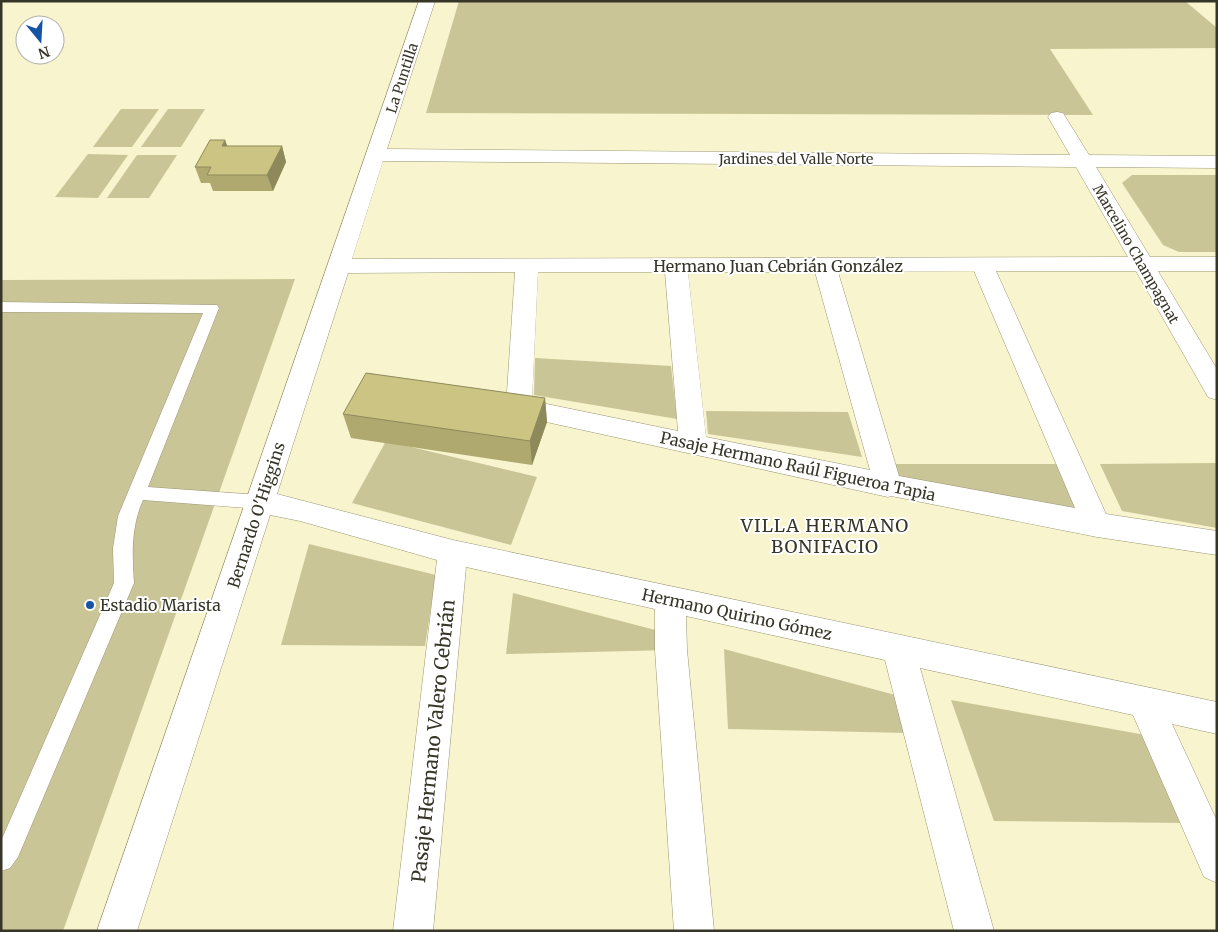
<svg xmlns="http://www.w3.org/2000/svg" width="1218" height="932" viewBox="0 0 1218 932" font-family="Merriweather,serif">
  <style>
    .green { fill: #cac597 }
    .lines { fill: none; stroke-linecap: round; stroke-linejoin: round }
    .service-casing { stroke: #9a9674; stroke-width: 1 }
    .minor-casing { stroke: #9a9674; stroke-width: 1 }
    .service { fill: #fff; fill-rule: evenodd }
    .minor { fill: #fff; fill-rule: evenodd }
    .wall { fill: #afa970 }
    .shaded-wall { fill: #8e895b }
    .building { fill: #cbc482; stroke: #8e895b }
    .poi-dot { fill: #1653a4; stroke: #fff; stroke-width: 2 }
    .labels { text-anchor: middle; dominant-baseline: central; stroke-width: 4; stroke-linejoin: round; paint-order: stroke }
    .far-street-label { font-size: 14px; fill: #363527; stroke: #fff }
    .street-label { font-size: 16px; fill: #363527; stroke: #fff }
    .poi-label { font-size: 16px; fill: #363527; stroke: #fff; text-anchor: start }
    .neighbourhood-label { font-size: 18px; letter-spacing: 1px; fill: #363527; stroke: #fff }
    .near-street-label { font-size: 19px; fill: #363527; stroke: #fff }
  </style>
  <rect width="100%" height="100%" fill="#f7f4ce"/>
  <g class="green">
    <path d="M459,1H1185L1217,28V48L1050,49L1093,115L426,113Z"/>
    <path d="M121,109H159L132,147H93Z"/>
    <path d="M168,109H205L181,147H141Z"/>
    <path d="M88,154L128,155L98,198L55,197Z"/>
    <path d="M137,155H177L149,198H107Z"/>
    <path d="M1132,175H1217V252H1179L1163,245L1122,183Z"/>
    <path d="M295,279L63,931H1V280Z"/>
    <path d="M535,358L671,366L677,419L534,395Z"/>
    <path d="M706,411L848,412L862,457L708,434Z"/>
    <path d="M386,441L537,477L511,545L352,503Z"/>
    <path d="M1217,463V528L1122,511L1100,464Z"/>
    <path d="M894,464H1060L1084,513L897,481Z"/>
    <path d="M309,544L436,575L425,646L281,645Z"/>
    <path d="M513,593L663,632L671,650L506,654Z"/>
    <path d="M724,649L899,696L908,733L728,729Z"/>
    <path d="M951,700L1151,736L1187,823L994,821Z"/>
  </g>
  <g class="lines">
    <g class="service-casing">
      <path id="service" d="M1,302L217,305L219,308L148,487L260,495L266,497L269,502L266,507L260,509L143,500C131,527 132,554 134,583L18,857L10,868L1,871V841L114,583L113,548L118,516L203,313L1,312Z"/>
    </g>
    <g class="minor-casing">
      <path id="minor" d="M419,1H435L387,149L1070,155L1048,117L1051,113L1057,112L1063,113L1089,155L1217,156V168L1096,167L1150,257H1217V271H1158L1217,369V400L1208,397L1136,271H996L1106,514L1217,531V555L1097,537L891,496L888,497L510,414L506,407L515,272L348,273L277,494L453,540L1217,702V734L1172,724L1217,821V883L1204,877L1133,715L920,668L994,931H954L885,660L686,616L687,650L714,931H674L655,650V609L466,567L433,931H393L437,560L300,521L270,515L137,931H97ZM383,161L1076,167L1128,257L352,259ZM974,271L1075,508L899,476L838,272ZM538,272H665L678,431L532,401ZM688,272H815L870,470L706,437Z"/>
    </g>
    <use href="#service" class="service"/>
    <use href="#minor" class="minor"/>
  </g>
  <g class="wall">
    <path d="M225,140L227,146H282L286,162L273,191H213L210,183H201L195,167Z"/>
    <path d="M545,398L547,422L532,465L351,438L343,414Z"/>
  </g>
  <g class="shaded-wall">
    <path d="M225,140L231,156L222,146Z"/>
    <path d="M282,146L286,162L273,191L267,175Z"/>
    <path d="M545,398L547,422L532,465L530,441Z"/>
  </g>
  <g class="building">
    <path d="M210,140H225L222,146H282L267,175H207L211,167H195Z"/>
    <path d="M366,373L545,398L530,441L343,414Z"/>
  </g>
  <circle class="poi-dot" cx="90" cy="605" r="5"/>
  <g class="labels">
    <g class="far-street-label">
      <text transform="translate(402 78) rotate(-72)">La Puntilla</text>
      <text x="796" y="159">Jardines del Valle Norte</text>
      <text transform="translate(1136 254) rotate(60)">Marcelino Champagnat</text>
    </g>
    <g class="street-label">
      <text x="778" y="266">Hermano Juan Cebrián González</text>
      <text transform="translate(798 466) rotate(12)">Pasaje Hermano Raúl Figueroa Tapia</text>
      <text transform="translate(256 515) rotate(-72)">Bernardo O'Higgins</text>
      <text transform="translate(737 614) rotate(12)">Hermano Quirino Gómez</text>
    </g>
    <g class="poi-label">
      <text x="100" y="605">Estadio Marista</text>
    </g>
    <g class="neighbourhood-label">
      <text x="825" y="525">VILLA HERMANO<tspan x="825" dy="21">BONIFACIO</tspan></text>
    </g>
    <g class="near-street-label">
      <text transform="translate(433 741) rotate(-84)">Pasaje Hermano Valero Cebrián</text>
    </g>
  </g>
  <rect width="1218" height="932" fill="none" stroke="#363527" stroke-width="5"/>
  <g transform="translate(40 40) rotate(162)"><circle r="24" fill="#ffffff" stroke="#afaea9"/>
  <path d="M0-4L9 19L0 12L-9 19Z" fill="#1653a4"/>
  <text y="-8" font-size="14" font-weight="bold" text-anchor="middle" fill="#363527">N</text>
  </g>
</svg>
